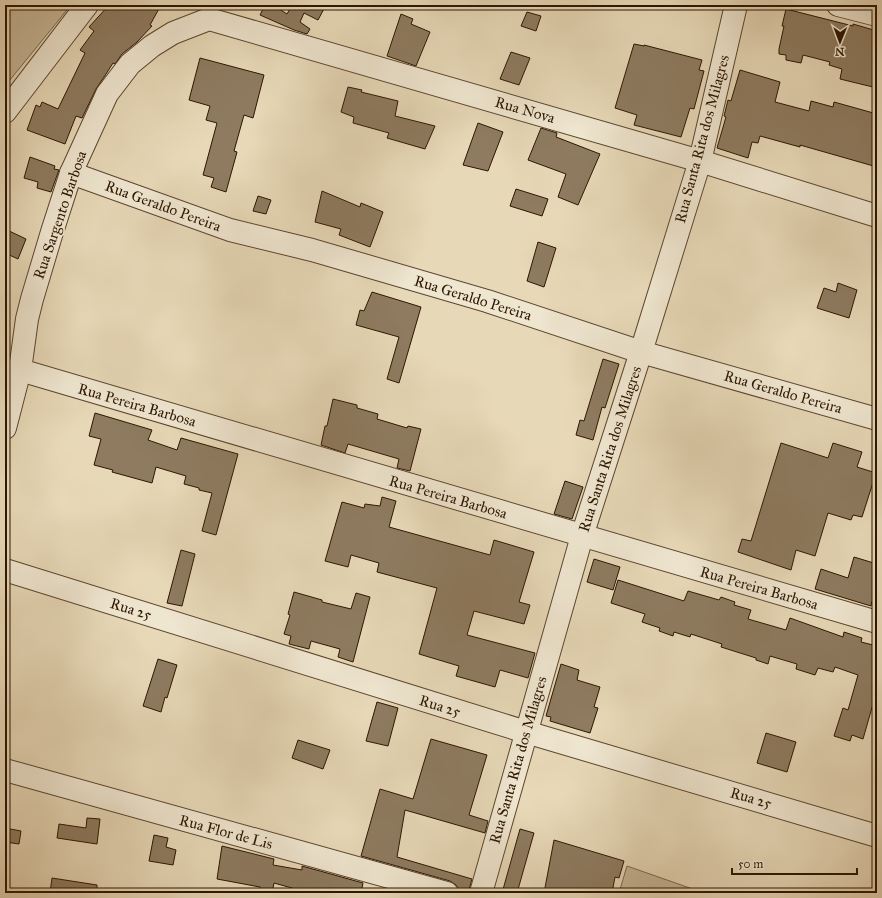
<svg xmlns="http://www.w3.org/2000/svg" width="882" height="898" viewBox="0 0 882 898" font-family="'IM FELL Great Primer',serif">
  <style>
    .green { fill: #c7b798; stroke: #7a664d }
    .building { fill: #8e7b60; stroke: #2d1602 }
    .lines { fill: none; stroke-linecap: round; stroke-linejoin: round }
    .minor-casing { stroke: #5c462f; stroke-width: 24 }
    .minor { stroke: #efe6d0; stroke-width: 22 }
    .labels { text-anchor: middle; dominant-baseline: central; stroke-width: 3.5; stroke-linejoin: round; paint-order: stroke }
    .street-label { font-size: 15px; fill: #2d1602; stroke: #efe6d0 }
  </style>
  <rect width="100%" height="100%" fill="#e7d8b7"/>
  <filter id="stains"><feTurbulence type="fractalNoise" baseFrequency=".005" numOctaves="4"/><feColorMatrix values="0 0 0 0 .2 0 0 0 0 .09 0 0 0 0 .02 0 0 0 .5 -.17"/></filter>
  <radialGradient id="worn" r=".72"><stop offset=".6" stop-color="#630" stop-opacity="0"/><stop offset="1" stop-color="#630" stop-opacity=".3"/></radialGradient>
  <g class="green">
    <path d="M5,5H71L5,86Z"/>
    <path d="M627,866L704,893H619Z"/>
  </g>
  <g class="building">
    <path d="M109,5H161L150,25L152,26L137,42L122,54L115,64L113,63L106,74L96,89L82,118L76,116L65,144L27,130L36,105L40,107L42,102L58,109L85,53L80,50L94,31L89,27Z"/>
    <path d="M265,5H273L287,14L291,7L287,5H326L318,20L304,13L300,22L310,29L307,34L294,30L260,15Z"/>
    <path d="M786,9L853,26V24L877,31V88L840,79L842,69L829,65L830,62L803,55L801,63L786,60V55L779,54V49L784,26H782Z"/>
    <path d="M527,12L541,16L536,31L521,26Z"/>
    <path d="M401,14L413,19L411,24L430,32L416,66L387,56Z"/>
    <path d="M634,44L644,46V45L702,60L699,70L704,71L694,109L690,108L681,137L634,125L637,115L615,108Z"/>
    <path d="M511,52L530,58L519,85L500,79Z"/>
    <path d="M200,58L264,75L253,118L244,115L234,151L237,152L226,192L211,187L214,178L203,175L217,123L206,120L210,106L189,100Z"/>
    <path d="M740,70L780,82L775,102L809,111L811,101L833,107L834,102L877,114V167L800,145V147L760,136L758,143L752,142L748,158L717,148L726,117L724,116L728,100L731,101Z"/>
    <path d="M348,87L362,90L361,92L398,101L395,116L435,126L425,149L387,138L389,133L353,123L354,117L341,112Z"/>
    <path d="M478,123L503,132L488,171L463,165Z"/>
    <path d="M541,128L557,133L556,137L600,154L578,205L558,197L566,174L528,160Z"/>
    <path d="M30,157L55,166L54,169L59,170L51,192L37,188L38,182L24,178Z"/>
    <path d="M516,189L548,199L542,216L510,206Z"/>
    <path d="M322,191L360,207L361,203L383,212L370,247L339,235L341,229L315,222Z"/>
    <path d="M258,196L271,200L266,214L253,211Z"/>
    <path d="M5,229L26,239L18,259L5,253Z"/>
    <path d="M538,242L556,248L544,287L527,281Z"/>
    <path d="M838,283L857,290L849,318L817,308L824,288L836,292Z"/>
    <path d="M372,292L421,307L399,383L387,379L399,337L356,325L360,310L364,311Z"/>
    <path d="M603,359L619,364L605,408L602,407L593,440L576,435L580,420L584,421Z"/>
    <path d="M333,399L357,405V408L378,414L377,419L407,428L408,426L421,429L410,471L397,468L399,459L348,444L345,453L321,445L325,426H327Z"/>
    <path d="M95,413L152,430L148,440L177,450L181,438L238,454L216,535L202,531L212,493L199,490V488L184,484L186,476L156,467L152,483L112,472L113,470L94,465L101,439L89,436Z"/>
    <path d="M781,443L828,458L833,443L862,452L857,467L876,473L862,517L853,515L851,520L828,513L815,556L796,550L791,570L738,552L742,539L751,541Z"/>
    <path d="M565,481L583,487L572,519L554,514Z"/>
    <path d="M382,497L396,501L389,527L490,555L494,540L534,552L519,602L530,605L524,624L474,611L467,635L535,653L528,678L500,670L495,687L456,676L459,666L419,654L437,588L377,572L379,563L351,555L348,567L325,561L342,502L364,508L365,504L380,506Z"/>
    <path d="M181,550L195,554L182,606L167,603Z"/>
    <path d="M854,557L877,564V603L872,601L871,606L815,589L821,569L848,578Z"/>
    <path d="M594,559L620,567L613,590L587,582Z"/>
    <path d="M618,580L684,601L688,591L719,600L721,597L735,602L734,605L751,610L748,619L786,630L790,618L843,637L844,632L862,638L861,642L877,646V690L863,739L852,735L850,741L834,736L843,708L848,710L858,675L835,667L833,672L818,668L815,675L796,669L797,664L770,656L768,664L756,660V658L721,647L722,644L691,634L690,637L674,632L673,636L659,631L660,628L642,622L645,614L611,603Z"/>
    <path d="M294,592L322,600V602L351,609L356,593L370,597L353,662L338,657L340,649L311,641L309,649L289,644L291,636L284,634L290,615L288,614Z"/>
    <path d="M158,659L177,665L167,698L165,697L161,712L143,706Z"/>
    <path d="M561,664L579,670L577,680L600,687L594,707L598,708L590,733L550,721L551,717L546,716Z"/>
    <path d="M377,702L398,708L388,746L366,741Z"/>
    <path d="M766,733L796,742L787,772L757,763Z"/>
    <path d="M431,739L487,755L469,815L488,821L485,833L405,810L397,857L472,879L468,893L459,890L456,885L450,881L361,856L380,789L413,799Z"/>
    <path d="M298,740L330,750L323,769L292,758Z"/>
    <path d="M87,818L100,819L97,844L57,838L59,824L86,828Z"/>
    <path d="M5,828L21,831L19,844L5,842Z"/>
    <path d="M520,829L534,833L517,893H502Z"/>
    <path d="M154,835L168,838L166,847L176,850L173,865L149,861Z"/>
    <path d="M554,840L624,861L619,878L615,877L612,893H544Z"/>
    <path d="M222,846L274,859L273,865L302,870V866L363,883L361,893H298L299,890L274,883L272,893H259L260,887L217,879Z"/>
    <path d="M52,878L97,885V893H50Z"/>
  </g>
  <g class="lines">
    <g class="minor-casing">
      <g id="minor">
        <path d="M838,5L877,15"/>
        <path d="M5,112L87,5"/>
        <path d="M71,173L230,230L312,250L487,301L641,352L877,419"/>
        <path d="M20,370L877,622"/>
        <path d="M5,428L20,370L27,319L32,299L52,232L71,173L107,94L130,64L152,46L173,33L209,19L700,161L877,216"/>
        <path d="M5,570L526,732L877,836"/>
        <path d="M5,770L447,893"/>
        <path d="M481,893L582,536L641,352L700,161L736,5"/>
      </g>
    </g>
    <use href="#minor" class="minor"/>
  </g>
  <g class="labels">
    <g class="street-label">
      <text transform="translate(525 110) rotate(16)">Rua Nova</text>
      <text transform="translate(702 139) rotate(-75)">Rua Santa Rita dos Milagres</text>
      <text transform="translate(163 206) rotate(20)">Rua Geraldo Pereira</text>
      <text transform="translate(60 215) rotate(-71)">Rua Sargento Barbosa</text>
      <text transform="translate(473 298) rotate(17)">Rua Geraldo Pereira</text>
      <text transform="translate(783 392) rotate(16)">Rua Geraldo Pereira</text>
      <text transform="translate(137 405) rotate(16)">Rua Pereira Barbosa</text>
      <text transform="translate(610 449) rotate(-72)">Rua Santa Rita dos Milagres</text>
      <text transform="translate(448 497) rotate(16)">Rua Pereira Barbosa</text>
      <text transform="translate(759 588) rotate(16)">Rua Pereira Barbosa</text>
      <text transform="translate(131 609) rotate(17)">Rua 25</text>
      <text transform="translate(440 706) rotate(17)">Rua 25</text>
      <text transform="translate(518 760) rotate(-74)">Rua Santa Rita dos Milagres</text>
      <text transform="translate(751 798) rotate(16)">Rua 25</text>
      <text transform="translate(226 832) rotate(15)">Rua Flor de Lis</text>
    </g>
  </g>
  <rect width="882" height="898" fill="none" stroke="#e7d8b7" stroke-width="20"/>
  <rect x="6" y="6" width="870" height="886" fill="none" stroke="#2d1602" stroke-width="2"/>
  <rect x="10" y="10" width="862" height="878" fill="none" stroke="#2d1602"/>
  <g transform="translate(840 42) rotate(181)" stroke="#efe6d0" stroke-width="3" paint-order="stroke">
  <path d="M0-3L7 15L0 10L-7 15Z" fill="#2d1602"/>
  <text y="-6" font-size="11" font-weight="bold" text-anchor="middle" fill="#2d1602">N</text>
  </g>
  <path d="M732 868v6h125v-6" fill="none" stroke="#2d1602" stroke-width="2"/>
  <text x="738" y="868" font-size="12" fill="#2d1602" stroke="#efe6d0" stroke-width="3" paint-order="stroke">50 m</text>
  <rect width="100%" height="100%" filter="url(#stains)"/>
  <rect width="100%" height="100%" fill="url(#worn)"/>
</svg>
